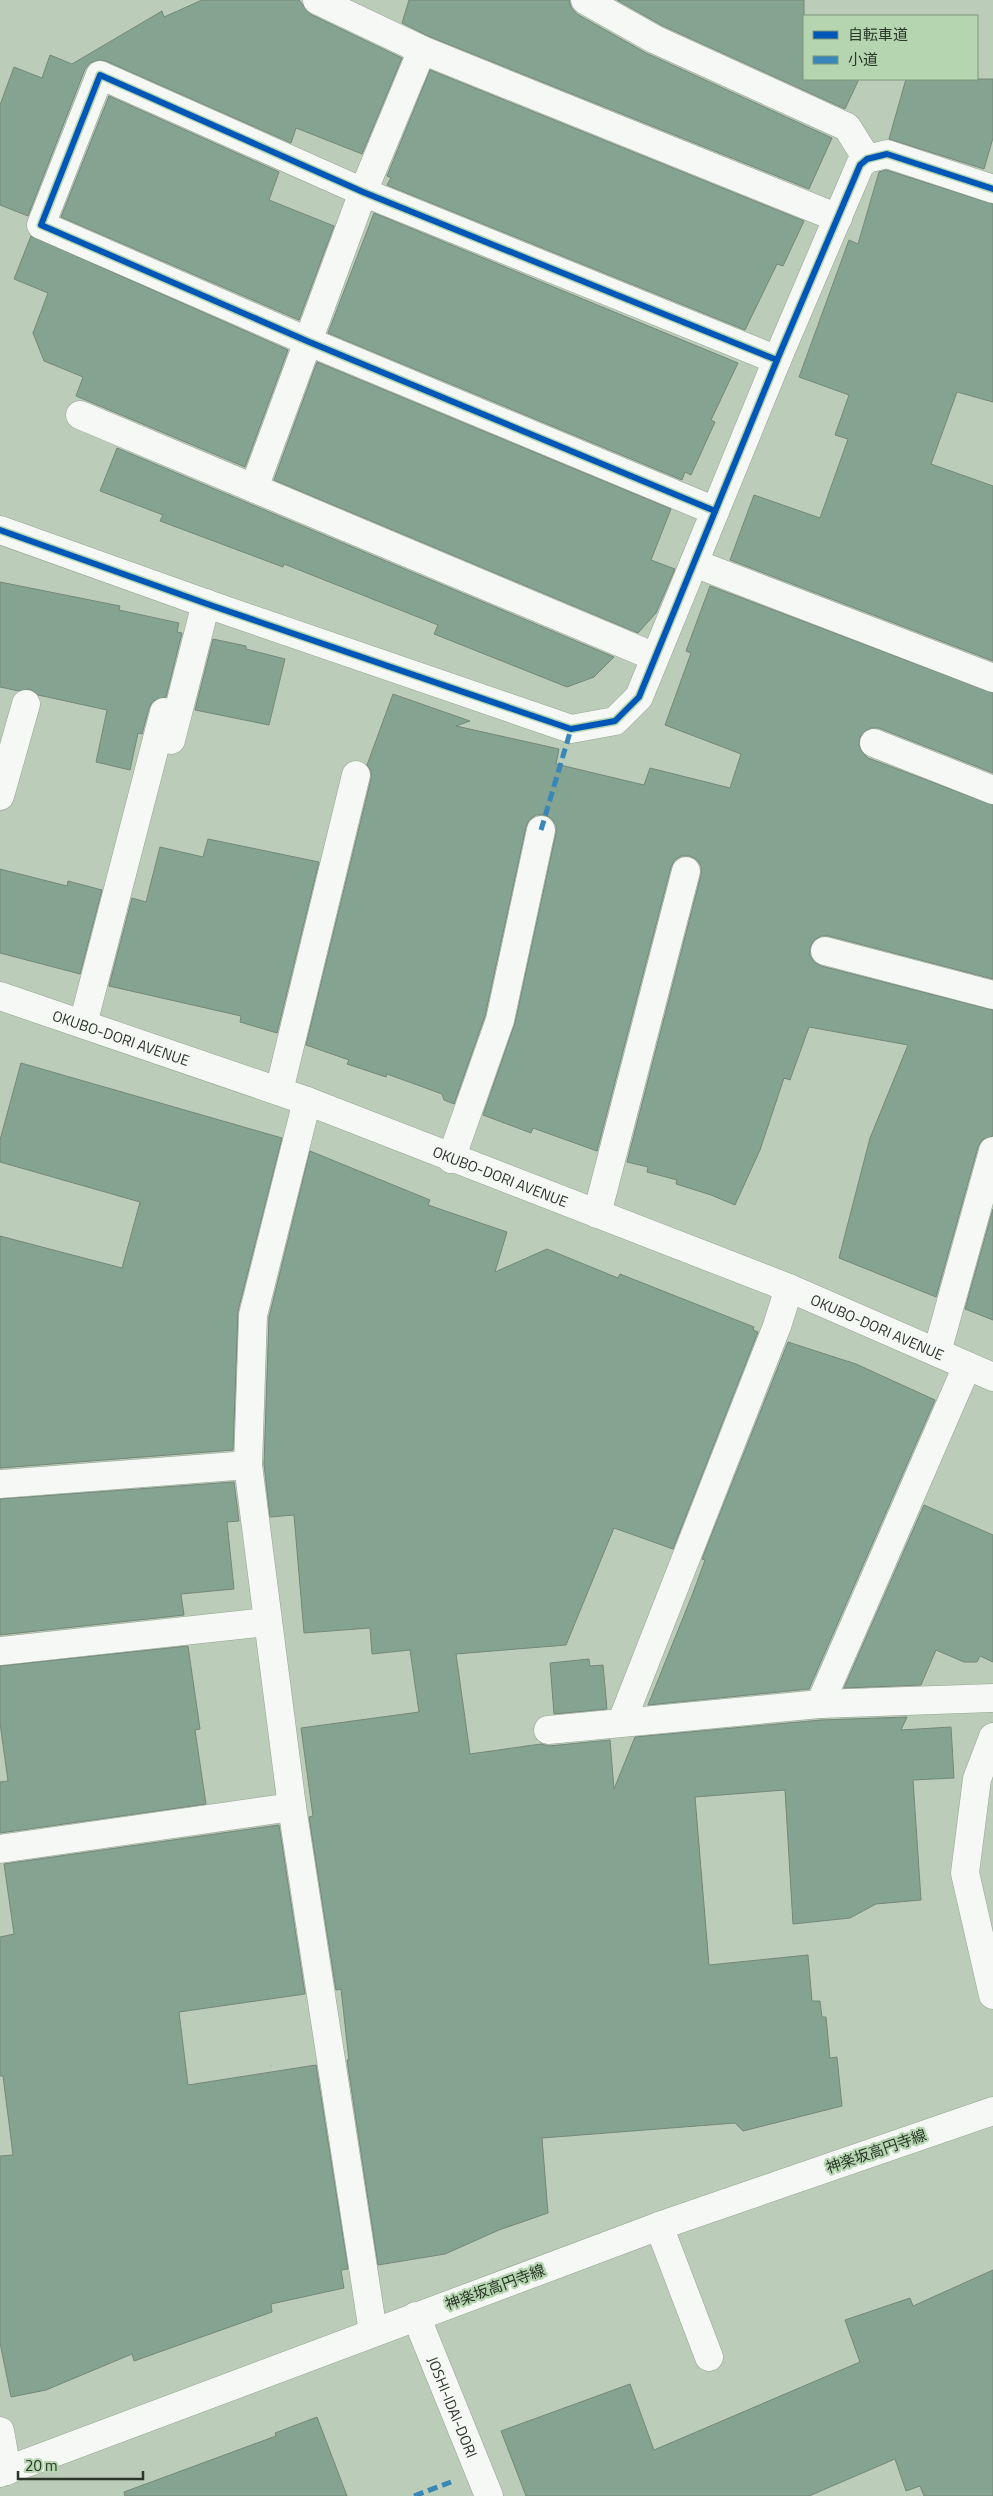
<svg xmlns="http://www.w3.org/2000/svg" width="993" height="2496" viewBox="0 0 993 2496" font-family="'Titillium Web','Noto Sans JP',sans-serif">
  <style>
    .building { fill: #84a390; stroke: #768779 }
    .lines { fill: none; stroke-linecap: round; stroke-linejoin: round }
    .minor-casing { stroke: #94a392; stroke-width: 29 }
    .major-casing { stroke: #94a392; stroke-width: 29 }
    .minor { stroke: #f5f8f4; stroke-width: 28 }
    .major { stroke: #f5f8f4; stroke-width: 28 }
    .quiet { stroke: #3987b8; stroke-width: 5; stroke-dasharray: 10 5; stroke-linecap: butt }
    .cycleway-casing { stroke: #b5d5b0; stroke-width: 9 }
    .cycleway { stroke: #0057b8; stroke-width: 6 }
    .labels { text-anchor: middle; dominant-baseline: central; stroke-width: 4.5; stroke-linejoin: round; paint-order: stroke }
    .street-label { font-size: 15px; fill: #2b3729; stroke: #b5d5b0 }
  </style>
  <rect width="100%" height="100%" fill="#bbcdb8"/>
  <g class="building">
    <path d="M202,0H299L310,14L402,58L362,154L296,128L291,143L106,61L98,60L90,63L85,69L28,216L0,205V105L14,67L42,78L50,55L72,64L162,11L164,17Z"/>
    <path d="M409,0H569L571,7L577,14L646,53L832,138L809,189L428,36L402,23Z"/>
    <path d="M617,0H804V79H859L845,109L661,25Z"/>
    <path d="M430,70L804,221L783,266L777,264L745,330L387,185L391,178L387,176Z"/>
    <path d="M906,79H993V138L984,169L889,139Z"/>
    <path d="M109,96L279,172L269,200L334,226L299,320L61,217Z"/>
    <path d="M886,170L993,204V402L957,392L931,464L993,486V661L730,560L754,495L820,518L848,439L835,435L849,395L799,377L849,240L858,244L879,172Z"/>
    <path d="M374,213L738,363L711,420L715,422L691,475L685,472L682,480L328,333Z"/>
    <path d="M31,236L288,350L245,467L76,396L83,377L44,361L33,333L48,293L14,279Z"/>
    <path d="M317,362L671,509L651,560L675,569L656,613L638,633L274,480Z"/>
    <path d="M117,448L614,657L594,677L567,687L434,634L438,625L284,564L283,567L160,521L163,515L100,491Z"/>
    <path d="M0,582L120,606L119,610L179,623L177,632L182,633L166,697L153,701L149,708L142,734L138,733L130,770L96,762L107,710L38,695L30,689L19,691L0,687Z"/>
    <path d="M710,586L993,693V773L879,728H871L865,731L860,737L859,745L862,752L868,758L993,805V979L829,936H821L814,940L810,948V955L814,962L821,966L993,1010V1136L982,1140L978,1147L936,1297L839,1258L870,1138L908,1045L809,1027L790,1080L784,1078L760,1150L735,1205L711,1195L676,1184L677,1180L647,1172L648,1167L627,1162L701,875V866L697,860L690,856H681L675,860L671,867L597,1151L533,1128L531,1133L483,1115L515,1023L556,833V825L551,818L545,815H536L529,820L526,827L485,1016L454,1104L444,1100L442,1094L387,1074L386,1077L347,1064L349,1060L306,1045L371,779V771L367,765L393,694L470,721L456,726L559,749L556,764L644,785L650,768L730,788L741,754L665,725L691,653L686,651Z"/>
    <path d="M213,639L246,646V649L285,659L269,725L195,710Z"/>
    <path d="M208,839L319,862L277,1033L240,1022L241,1016L109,986L132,898L146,902L160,847L203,857Z"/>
    <path d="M0,869L67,886L68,881L102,890L80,974L0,953Z"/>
    <path d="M21,1063L282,1138L238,1311L233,1450L0,1468V1236L122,1268L140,1202L0,1162V1140Z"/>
    <path d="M310,1151L430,1200L428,1205L507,1232L495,1272L547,1249L618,1278L620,1274L754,1327L753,1330L758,1332L673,1549L614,1528L566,1645L456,1654L470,1754L541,1744L549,1746L610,1740L614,1789L635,1737L821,1720L907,1717L901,1730L951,1727L954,1778L913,1780L921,1900L876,1904L850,1918L793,1924L785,1790L695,1797L709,1965L808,1955L812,2001H820L822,2017H826L830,2058L837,2057L842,2106L743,2131L735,2123L542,2138L548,2213L499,2230L445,2254L378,2265L347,2060H349L341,1989L336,1990L309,1817L313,1816L301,1728L419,1712L410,1650L372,1654L370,1628L304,1633L294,1515L270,1517L264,1464L269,1317Z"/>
    <path d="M993,1209V1320L965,1309Z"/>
    <path d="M788,1342L856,1364L935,1400L809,1689L648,1705L693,1593L705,1560L702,1559Z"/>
    <path d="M234,1482L239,1521L227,1522L234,1589L181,1594L184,1615L0,1635V1499Z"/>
    <path d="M924,1505L993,1535V1662L980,1656L977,1662H964L936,1650L921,1685L844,1688Z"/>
    <path d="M188,1646L200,1729L195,1730L206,1804L0,1833V1782L8,1781L0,1723V1666Z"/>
    <path d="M589,1659L590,1666L603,1665L607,1709L554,1714L550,1663Z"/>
    <path d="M279,1825L305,1994L179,2012L188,2085L316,2065L348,2269L341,2270L344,2288L271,2304L272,2312L134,2361L132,2354L46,2390L11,2397L0,2343V2156L13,2155L3,2076H0V1937L14,1934L4,1864Z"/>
    <path d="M993,2270V2496H924L920,2486L906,2491L895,2459L809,2496H526L501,2431L630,2384L654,2450L860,2362L845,2320L910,2298L913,2306Z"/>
    <path d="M317,2417L347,2496H125L124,2492L276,2436L275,2433Z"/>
  </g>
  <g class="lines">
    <g class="minor-casing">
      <g id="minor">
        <path d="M317,0L422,50L838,218"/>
        <path d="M585,0L654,39L847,127L867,159"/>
        <path d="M80,415L655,657"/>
        <path d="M254,488L363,192L422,50"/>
        <path d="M715,511L307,341L41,225L100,75L363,192L777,360"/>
        <path d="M0,530L213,606L571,729L615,721L639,697L777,360L860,165L867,159L887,154L993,189"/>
        <path d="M694,563L993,678"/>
        <path d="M171,740L206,603"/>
        <path d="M874,743L993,790"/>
        <path d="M0,796L26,704"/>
        <path d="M825,951L993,995"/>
        <path d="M83,1024L164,712"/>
        <path d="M279,1091L356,775"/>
        <path d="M307,1101L253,1315L248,1465L292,1807L373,2332"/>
        <path d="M451,1159L500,1020L541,830"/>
        <path d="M597,1214L686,871"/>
        <path d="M937,1352L993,1151"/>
        <path d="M0,1484L248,1465"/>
        <path d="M0,1651L267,1622"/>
        <path d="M820,1704L967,1366"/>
        <path d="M622,1721L777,1326L789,1288"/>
        <path d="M548,1730L820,1704L993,1698"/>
        <path d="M993,1737L977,1779L965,1873L993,1995"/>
        <path d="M0,1849L292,1807"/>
        <path d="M659,2226L709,2357"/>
        <path id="s1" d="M416,2316L489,2496"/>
        <path d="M0,2431L7,2471"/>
      </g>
    </g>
    <g class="major-casing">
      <g id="major">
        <path id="s2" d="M0,996L307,1101L789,1288L993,1377"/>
        <path d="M0,2473L659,2226L993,2111"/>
      </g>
    </g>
    <use href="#minor" class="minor"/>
    <use href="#major" class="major"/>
    <g class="quiet">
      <path d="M541,830L571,729"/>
      <path d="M414,2496L451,2482"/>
    </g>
    <g class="cycleway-casing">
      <g id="cycleway">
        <path d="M715,511L307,341L41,225L100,75L363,192L777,360"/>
        <path d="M0,530L213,606L571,729L615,721L639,697L777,360L860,165L867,159L887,154L993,189"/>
      </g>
    </g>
    <use href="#cycleway" class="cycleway"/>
  </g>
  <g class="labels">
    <g class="street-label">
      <text stroke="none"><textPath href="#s2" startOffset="128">OKUBO-DORI AVENUE</textPath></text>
      <text stroke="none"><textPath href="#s2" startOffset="532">OKUBO-DORI AVENUE</textPath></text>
      <text stroke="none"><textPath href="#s2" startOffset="938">OKUBO-DORI AVENUE</textPath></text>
      <text transform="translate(876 2151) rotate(-19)">神楽坂高円寺線</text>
      <text transform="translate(495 2287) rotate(-20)">神楽坂高円寺線</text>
      <text stroke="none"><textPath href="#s1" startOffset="98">JOSHI-IDAI-DORI</textPath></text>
    </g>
  </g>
  <rect x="803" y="15" width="175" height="65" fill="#b5d5b0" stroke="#7e967a"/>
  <rect x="813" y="31" width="25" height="8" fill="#0057b8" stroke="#7e967a"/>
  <text x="848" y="40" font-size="15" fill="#2b3729">自転車道</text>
  <rect x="813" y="56" width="25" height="8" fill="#3987b8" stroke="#7e967a"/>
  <text x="848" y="65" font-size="15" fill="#2b3729">小道</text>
  <path d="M18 2471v8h125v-8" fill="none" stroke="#2b3729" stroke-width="2.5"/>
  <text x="25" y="2471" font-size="15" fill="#2b3729" stroke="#b5d5b0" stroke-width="4" paint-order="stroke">20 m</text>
</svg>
